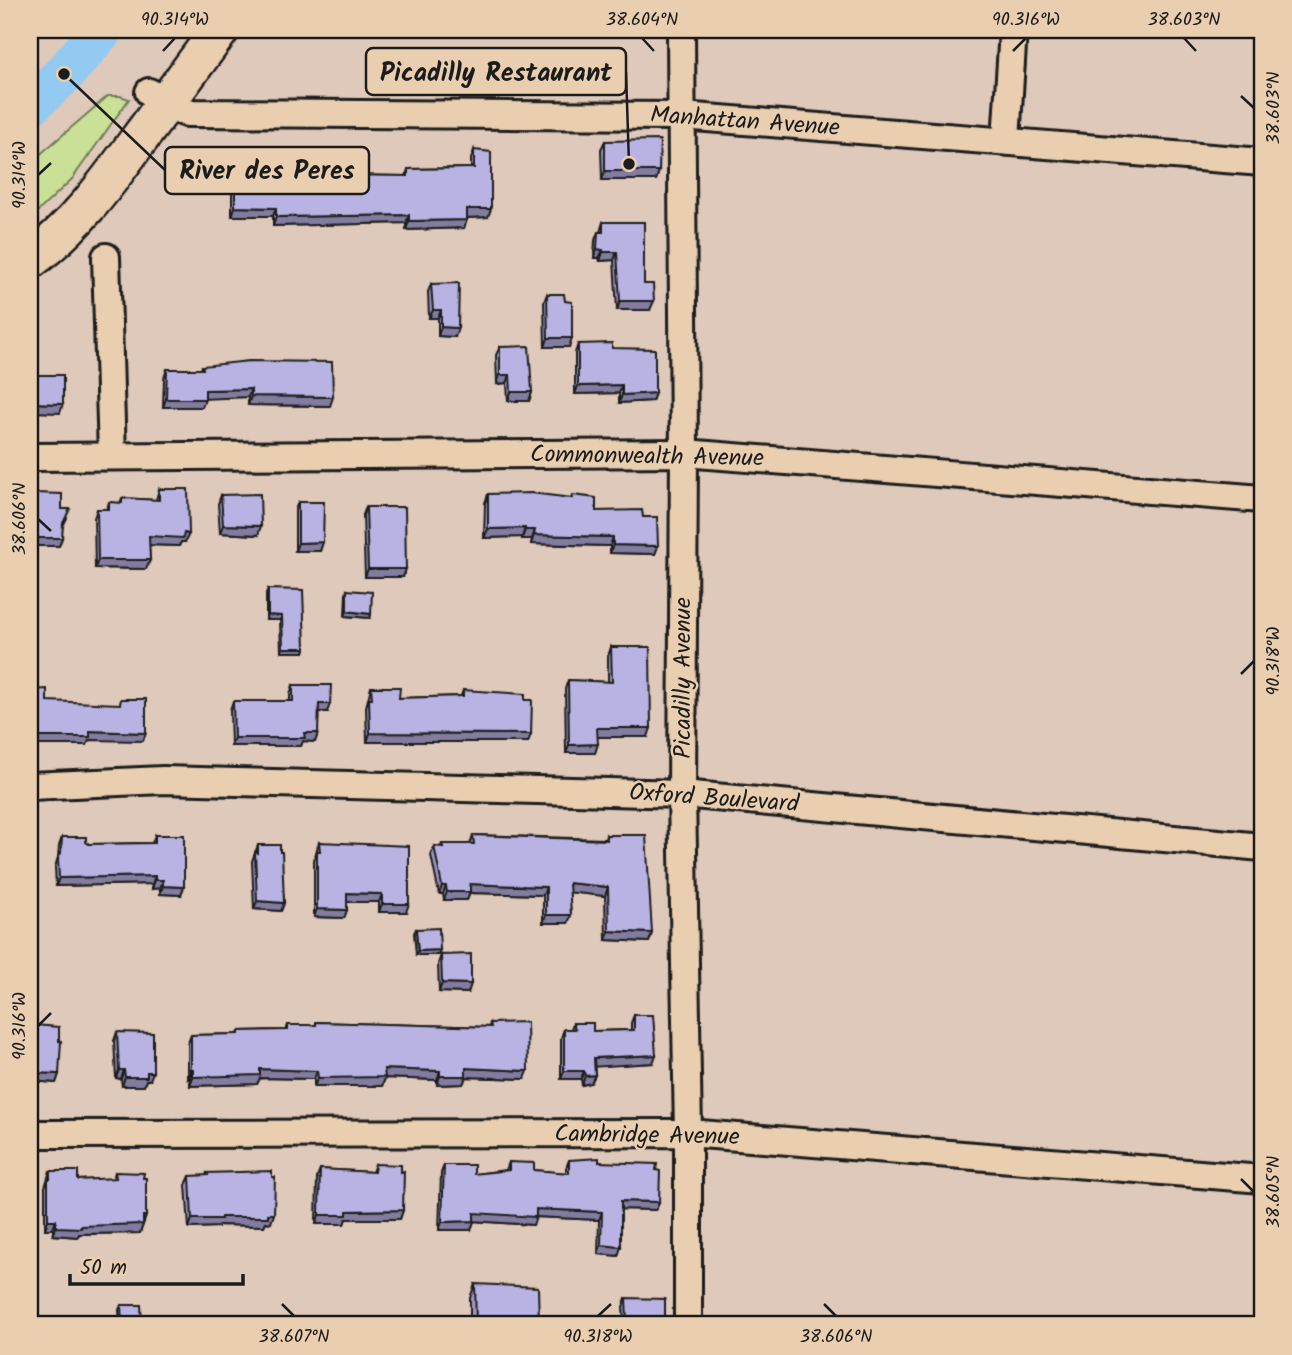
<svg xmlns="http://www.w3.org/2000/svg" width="1292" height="1355" viewBox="0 0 1292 1355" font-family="Kalam,sans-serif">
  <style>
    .green { fill: #c9e096; stroke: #727e59; stroke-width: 2 }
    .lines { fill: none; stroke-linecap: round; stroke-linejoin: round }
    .river { stroke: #93caf2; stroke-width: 42 }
    .service-casing { stroke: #1c1c1c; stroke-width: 18 }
    .minor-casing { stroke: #1c1c1c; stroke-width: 32 }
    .secondary-casing { stroke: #1c1c1c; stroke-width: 42 }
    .service { stroke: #e9ceb0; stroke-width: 12 }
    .minor { stroke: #e9ceb0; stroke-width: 26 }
    .secondary { stroke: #e9ceb0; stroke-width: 37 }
    .wall { fill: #9f9ac4; stroke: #1c1c1c; stroke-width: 2 }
    .shaded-wall { fill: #827da0; stroke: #1c1c1c; stroke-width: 2 }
    .building { fill: #b9b3e4; stroke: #1c1c1c; stroke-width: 2 }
    .ticks { fill: none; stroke: #1c1c1c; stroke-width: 2.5 }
    .labels { text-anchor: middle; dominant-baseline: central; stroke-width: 5; stroke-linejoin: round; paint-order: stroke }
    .street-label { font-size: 24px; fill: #1c1c1c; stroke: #e9ceb0 }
    .leader { fill: none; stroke: #1c1c1c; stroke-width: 2.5 }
    .callout-dot { fill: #1c1c1c; stroke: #e9ceb0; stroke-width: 2.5 }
    .callout { fill: #e9ceb0; stroke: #1c1c1c; stroke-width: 2.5 }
    .callout-label { font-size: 26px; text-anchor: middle; font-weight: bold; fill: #1c1c1c }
    .neatline { fill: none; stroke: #1c1c1c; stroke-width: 2.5 }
    .ticks-label { font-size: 18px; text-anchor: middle; fill: #1c1c1c }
  </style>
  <rect width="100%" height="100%" fill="#dfc9ba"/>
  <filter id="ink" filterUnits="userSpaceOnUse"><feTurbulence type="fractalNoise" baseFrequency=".0143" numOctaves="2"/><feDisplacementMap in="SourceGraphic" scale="14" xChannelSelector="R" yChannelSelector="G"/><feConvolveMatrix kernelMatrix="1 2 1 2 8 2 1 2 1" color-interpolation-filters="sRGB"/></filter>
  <g filter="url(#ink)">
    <path class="green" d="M108,96H120L129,99L72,179L30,219V163Z"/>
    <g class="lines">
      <path class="river" d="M30,105L64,74L102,30"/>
      <g class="service-casing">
        <path id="service" d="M76,1324V1325"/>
      </g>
      <g class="minor-casing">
        <g id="minor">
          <path d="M681,30L684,453L682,794L688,1133V1325"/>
          <path d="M149,92L175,109L187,113L682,116L1262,162"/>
          <path d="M1006,140L1013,30"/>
          <path d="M106,257L112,456"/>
          <path d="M30,457L684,453L1262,499"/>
          <path d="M30,786L163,780L682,794L1262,847"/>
          <path d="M30,1134L688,1133L1262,1179"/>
        </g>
      </g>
      <g class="secondary-casing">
        <path id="secondary" d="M30,260C74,228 105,186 137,142C165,105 192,67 220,30"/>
      </g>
      <use href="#service" class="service"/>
      <use href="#minor" class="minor"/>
      <use href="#secondary" class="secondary"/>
    </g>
    <g class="wall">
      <path d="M605,141L659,171L656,180H602L601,149Z"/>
      <path d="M474,150L488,217L467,218L464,228L406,230V223L273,226V216H232V179L235,170L336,175L406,176L408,169L471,168V159Z"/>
      <path d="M603,222L644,284L650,310H617L614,260L600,261L599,258H594L595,240L598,232H600Z"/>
      <path d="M431,284L455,337L438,336V318H429L428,292Z"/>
      <path d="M547,294L569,347H545L544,302Z"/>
      <path d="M578,344L612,348L655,393L652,401L619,403V393L575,394V353Z"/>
      <path d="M500,347L532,392L529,401H508L507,383L497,384L496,355Z"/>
      <path d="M202,366L330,406L248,405V397L205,398L202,407H163L164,378L167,369H201Z"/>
      <path d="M159,489L185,542H181L179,546L149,545L150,560L146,569L95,568L94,518L97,509H107L109,502L120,503L122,498L156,500Z"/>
      <path d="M35,493L62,509L67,518L63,526L59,546H31L32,502Z"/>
      <path d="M488,494L571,498L572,495L596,511L643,517L658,546L655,554L610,553V546L531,544L532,539H522V537L484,538L485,503Z"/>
      <path d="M221,495L258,535L220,533L218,504Z"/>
      <path d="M298,502L323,542L320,551H295V510Z"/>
      <path d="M366,507L403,577H365L363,515Z"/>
      <path d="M268,589L305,648L304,652H281L280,620H266V593Z"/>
      <path d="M347,590L371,614L370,618L345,616L346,594Z"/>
      <path d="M611,647L648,737H597L595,753H566L565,689L568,680L608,682V656Z"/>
      <path d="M293,685L327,712H318V733L315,742L303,741L301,746H231L230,710L233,701H290V694Z"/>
      <path d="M371,687L399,698L461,696L463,690L525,700L528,742H367L366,707Z"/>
      <path d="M155,835L181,895L160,894V888L152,889V884L56,886L55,867L58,857L59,846L62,837L86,842L89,844L152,843Z"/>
      <path d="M473,835L605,839L606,835L652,933L649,942L606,940L605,896L569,892L571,915L568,923H543V895L470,893L467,900H444L443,894H439L431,855L434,846L441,847L442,844H470Z"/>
      <path d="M319,842L406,912H379V902H347V910L344,918L314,917V860Z"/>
      <path d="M258,845L280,852L284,903L281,911L254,909L252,861Z"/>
      <path d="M416,929L438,955H416L414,933Z"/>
      <path d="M441,955L468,993L439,992L438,964Z"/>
      <path d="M634,1015L653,1063L594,1066L595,1075L591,1083L582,1085L581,1079H561V1038L564,1029H571L573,1023L593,1031L631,1030V1023Z"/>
      <path d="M316,1022L489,1027L490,1023L525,1079L466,1077L463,1084L437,1085V1080L385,1078L382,1086H314V1079L260,1078L257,1084L190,1086V1078L188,1079V1043L191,1035L238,1034L239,1031L286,1030L288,1025H316Z"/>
      <path d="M34,1025L59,1041V1074L56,1083L31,1081V1034Z"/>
      <path d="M117,1032L150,1080H146L144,1086H122L121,1079L116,1078L114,1041Z"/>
      <path d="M569,1160L599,1162L656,1170L659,1202L656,1210L621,1209L618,1256L598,1254L599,1220L536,1217L533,1225L474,1221L471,1230H439L441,1173L444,1165L474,1174L506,1170L509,1162L534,1170L566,1173V1168Z"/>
      <path d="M375,1164L403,1210L400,1219H346L344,1224H316L317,1177L320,1169L372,1172Z"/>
      <path d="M50,1171L78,1180L113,1179L115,1172L143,1178L146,1216L140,1233L79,1234L78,1237L53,1235V1229H45V1187Z"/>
      <path d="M207,1173L271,1223L266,1222L264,1226L219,1225L218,1227L189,1228L186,1185L190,1176H206Z"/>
      <path d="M475,1284L539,1325H470V1298Z"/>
      <path d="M626,1298L664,1325H624L623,1307Z"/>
      <path d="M121,1305L142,1325H120L119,1310Z"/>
    </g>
    <g class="shaded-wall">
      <path d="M605,171H659L656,180H602Z"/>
      <path d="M235,207L276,208L273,216H232Z"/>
      <path d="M467,209H491L488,217L464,218Z"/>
      <path d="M409,215L406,223L273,226L276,217Z"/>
      <path d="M467,220L464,228L406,230L409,221Z"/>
      <path d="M597,249L603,250L599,258H594Z"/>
      <path d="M603,252H617L614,260L600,261Z"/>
      <path d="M620,301H654L650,310H617Z"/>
      <path d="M433,310H441L438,318H429Z"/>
      <path d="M441,327L458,328L455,337L438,336Z"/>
      <path d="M548,338H572L569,347H545Z"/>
      <path d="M500,375H510L507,383L497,384Z"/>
      <path d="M622,385L619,393L575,394L578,386Z"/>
      <path d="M251,389L248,397L202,399L205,390Z"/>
      <path d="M511,392H532L529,401H508Z"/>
      <path d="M655,393L652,401L619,403L622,395Z"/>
      <path d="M251,396L333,397L330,406L248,405Z"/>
      <path d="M166,399H205L202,407H163Z"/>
      <path d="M30,403L63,404L60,413L30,412Z"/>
      <path d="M223,525L261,526L258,535L220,533Z"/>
      <path d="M525,528L522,537L484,538L488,529Z"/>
      <path d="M525,530H535L532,539H522Z"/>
      <path d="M184,533L189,534L185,542H181L179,546L146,545L149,536Z"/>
      <path d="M534,535L613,537L610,546L531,544Z"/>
      <path d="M34,538H62L59,546H31Z"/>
      <path d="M323,542L320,551H295L298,543Z"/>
      <path d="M613,545L658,546L655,554L610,553Z"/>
      <path d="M98,560H150L146,569L95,568Z"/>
      <path d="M368,569H406L403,577H365Z"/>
      <path d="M347,611L371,614L370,618L345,616Z"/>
      <path d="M268,615L282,616L280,620H266Z"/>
      <path d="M283,648H305L304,652H281Z"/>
      <path d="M319,704H330L327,712H315Z"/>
      <path d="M597,728H651L648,737H594Z"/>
      <path d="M90,731L146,733L143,741L89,740L87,745H30V737Z"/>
      <path d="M304,733H318L315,742L303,741L301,746H231L234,738Z"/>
      <path d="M370,733L531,734L528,742H367Z"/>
      <path d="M598,744L595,753H566L569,745Z"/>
      <path d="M155,876L152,884L56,886L59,878Z"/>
      <path d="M155,880H163L160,888L152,889Z"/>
      <path d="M569,883L608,887L605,896L565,892Z"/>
      <path d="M470,884L546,887L543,895L470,893L467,900H444L447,892Z"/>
      <path d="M163,886L184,887L181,895L160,894Z"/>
      <path d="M442,886H446L443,894H439Z"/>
      <path d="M347,893L382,894L379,902H343Z"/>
      <path d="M257,901L284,903L281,911L254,909Z"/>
      <path d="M382,904H409L406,912H379Z"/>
      <path d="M317,909L347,910L344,918L314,917Z"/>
      <path d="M546,915H571L568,923H543Z"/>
      <path d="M609,931L652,933L649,942L606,940Z"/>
      <path d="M440,950L438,955H416L418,951Z"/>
      <path d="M442,983L471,984L468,993L439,992Z"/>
      <path d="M656,1055L653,1063L591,1067L594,1058Z"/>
      <path d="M466,1068L528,1071L525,1079L466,1077L463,1084L437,1085L440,1076Z"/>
      <path d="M260,1069L317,1071L314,1079L260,1078L257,1084L190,1086L193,1077Z"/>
      <path d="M384,1069L440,1071L437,1080L385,1078L382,1086H314L318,1078Z"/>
      <path d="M119,1070H124L121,1079L116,1078Z"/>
      <path d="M191,1070H193L190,1078L188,1079Z"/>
      <path d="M564,1071H584L581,1079H561Z"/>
      <path d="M147,1072H153L150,1080H146L144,1086H122L125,1077Z"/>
      <path d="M34,1073L59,1074L56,1083L31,1081Z"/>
      <path d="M595,1075L591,1083L582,1085L585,1076Z"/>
      <path d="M621,1201L659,1202L656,1210L618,1209Z"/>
      <path d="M536,1209L602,1212L599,1220L536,1217L533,1225L471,1221L474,1213Z"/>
      <path d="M403,1210L400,1219H346L344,1224H316L319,1215L347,1211Z"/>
      <path d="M268,1214H274L271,1223L266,1222L264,1226L219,1225L218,1227L189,1228L192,1219Z"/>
      <path d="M143,1216H146L140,1233L79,1234L78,1237L53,1235L56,1227L81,1226Z"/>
      <path d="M48,1220H56L53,1229H45Z"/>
      <path d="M474,1221L471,1230H439L442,1222Z"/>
      <path d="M601,1245L621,1247L618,1256L598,1254Z"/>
      <path d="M627,1321L665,1323L664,1325H626Z"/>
    </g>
    <g class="building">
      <path d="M660,140L659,171H605V141Z"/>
      <path d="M474,150L491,152V209H467V220L409,221V215L276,217V208L235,207V170L336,169V175L408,176V169L474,168Z"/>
      <path d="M603,222H644V284H653L654,301H620L617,252H603V250L597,249L598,232H603Z"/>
      <path d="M459,283L458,328L441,327V310H433L431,284Z"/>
      <path d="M547,294H564L565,301L572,302V338H548Z"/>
      <path d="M612,343V348L655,349V393L622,395V385L578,386V344Z"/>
      <path d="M529,346L532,392H511L510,375H500V347Z"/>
      <path d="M249,361L332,362L333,397L251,396V389L205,390V399H166L167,369H203L202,366Z"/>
      <path d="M30,375H63V404L30,403Z"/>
      <path d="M159,489H188L189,534L184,533L183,538L149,536L150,560H98L97,509H109V502L122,503V498L159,500Z"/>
      <path d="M35,493L62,494V509H70L63,523L62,538H34Z"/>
      <path d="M531,493L572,498V495L596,498V511L642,510L643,517H657L658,546L613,545V537L534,535L535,530H525V528L488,529V494Z"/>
      <path d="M260,494L261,526L223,525L221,495Z"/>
      <path d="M298,502H324L323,542L298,543Z"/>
      <path d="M366,507H405L406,569H368Z"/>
      <path d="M268,589L303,590L305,648H283L282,616L268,615Z"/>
      <path d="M347,590L372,592L371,614L347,611Z"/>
      <path d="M611,647H650L651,728H597L598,744L569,745L568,680L612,682Z"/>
      <path d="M293,685H331L330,704H319L318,733H304L305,738H234L233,701H293Z"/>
      <path d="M371,687H400L399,698L463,696V690L525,694V700H532L531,734L370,733L369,698H372Z"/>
      <path d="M47,689V701L120,704L121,699H146V733L90,731V737H30V690Z"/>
      <path d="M155,835H184V887L163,886V880H155V876L59,878L58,858L61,853L62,837H86V842L89,844L155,843Z"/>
      <path d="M473,835L607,840L606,835H646L652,933L609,931L608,887L569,883L571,915H546V887L470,884V892H447L446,886H442L434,846L443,847L442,844H474Z"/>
      <path d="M319,842L409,846V904H382V894L347,893V910L317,909V851H320Z"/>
      <path d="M258,845H280V852H282L284,903L257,901L255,852L258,853Z"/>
      <path d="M439,928L440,950L418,951L416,929Z"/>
      <path d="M471,954V984L442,983L441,955Z"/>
      <path d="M634,1015H653L656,1055L594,1058L595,1075L585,1076L584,1071H564V1029H575L573,1023H593V1031L634,1030Z"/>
      <path d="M316,1022L491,1027L490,1023L527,1022L528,1071L466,1068V1076H440V1071L384,1069L385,1077L318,1078L317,1071L260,1069V1075L193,1077V1070H191V1035L239,1034V1031L288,1030V1025H316Z"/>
      <path d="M34,1025L59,1027V1041H61L59,1074L34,1073Z"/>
      <path d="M117,1032L153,1033V1072H147V1077H125L124,1070H119Z"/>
      <path d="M599,1158V1162L657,1164L656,1170L660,1171L659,1202L621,1201V1247L601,1245L602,1212L536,1209V1217L474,1213V1221L442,1222L444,1165H474V1174L509,1170V1162L534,1163V1170L569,1173V1160Z"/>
      <path d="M375,1164L401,1165V1172L404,1171L403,1210L347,1211V1215H319L320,1169L374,1172Z"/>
      <path d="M50,1171H78V1180L116,1178L115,1172L144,1173L143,1178H146V1216H143V1224L81,1226V1228L56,1227V1220H48V1179H50Z"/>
      <path d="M272,1171V1177H275L274,1214H268V1217H221V1219H192L190,1176L208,1175L207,1173Z"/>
      <path d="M475,1284L538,1287L539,1325H476Z"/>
      <path d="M626,1298L665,1299V1323L627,1321Z"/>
      <path d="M121,1305H141L142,1325H122Z"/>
    </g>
  </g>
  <path class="ticks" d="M642,38L654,51M1184,38L1196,51M163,51L175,38M1013,51L1026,38M1241,96L1254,108M38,175L51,163M38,519L51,531M1241,674L1254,661M38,1026L51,1013M1241,1179L1254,1192M282,1304L294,1316M824,1304L836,1316M598,1316L611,1304"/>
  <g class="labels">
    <g class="street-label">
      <text transform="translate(745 122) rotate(4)">Manhattan Avenue</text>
      <text transform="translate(647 457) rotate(1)">Commonwealth Avenue</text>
      <text transform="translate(683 678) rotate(-90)">Picadilly Avenue</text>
      <text transform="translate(714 799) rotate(4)">Oxford Boulevard</text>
      <text transform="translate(647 1136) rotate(1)">Cambridge Avenue</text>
    </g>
  </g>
  <path class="leader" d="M629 164L626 72M64 74L165 170"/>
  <g class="callout-dot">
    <circle cx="629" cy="164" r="7"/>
    <circle cx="64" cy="74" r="7"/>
  </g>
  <g class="callout">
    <rect x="366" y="48" width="260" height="47" rx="7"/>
    <rect x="165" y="147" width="204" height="47" rx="7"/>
  </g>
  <g class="callout-label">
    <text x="496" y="81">Picadilly Restaurant</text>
    <text x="267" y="179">River des Peres</text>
  </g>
  <rect width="1292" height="1355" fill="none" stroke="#e9ceb0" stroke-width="77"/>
  <path d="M70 1274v10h173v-10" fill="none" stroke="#1c1c1c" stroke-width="3.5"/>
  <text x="80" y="1274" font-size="21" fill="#1c1c1c" stroke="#e9ceb0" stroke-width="5" paint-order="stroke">50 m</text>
  <rect x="38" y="38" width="1216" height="1278" class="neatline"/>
  <g class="ticks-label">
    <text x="175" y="25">90.314°W</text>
    <text x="642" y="25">38.604°N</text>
    <text x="1026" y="25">90.316°W</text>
    <text x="1184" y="25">38.603°N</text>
    <text transform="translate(1273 108) rotate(-90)" y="6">38.603°N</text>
    <text transform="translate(19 175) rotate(-90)" y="6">90.314°W</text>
    <text transform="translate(19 519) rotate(-90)" y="6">38.606°N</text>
    <text transform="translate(1273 661) rotate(-90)" y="6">90.318°W</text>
    <text transform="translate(19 1026) rotate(-90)" y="6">90.316°W</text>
    <text transform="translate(1273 1192) rotate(-90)" y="6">38.605°N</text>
    <text x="294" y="1342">38.607°N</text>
    <text x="598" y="1342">90.318°W</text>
    <text x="836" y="1342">38.606°N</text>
  </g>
</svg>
